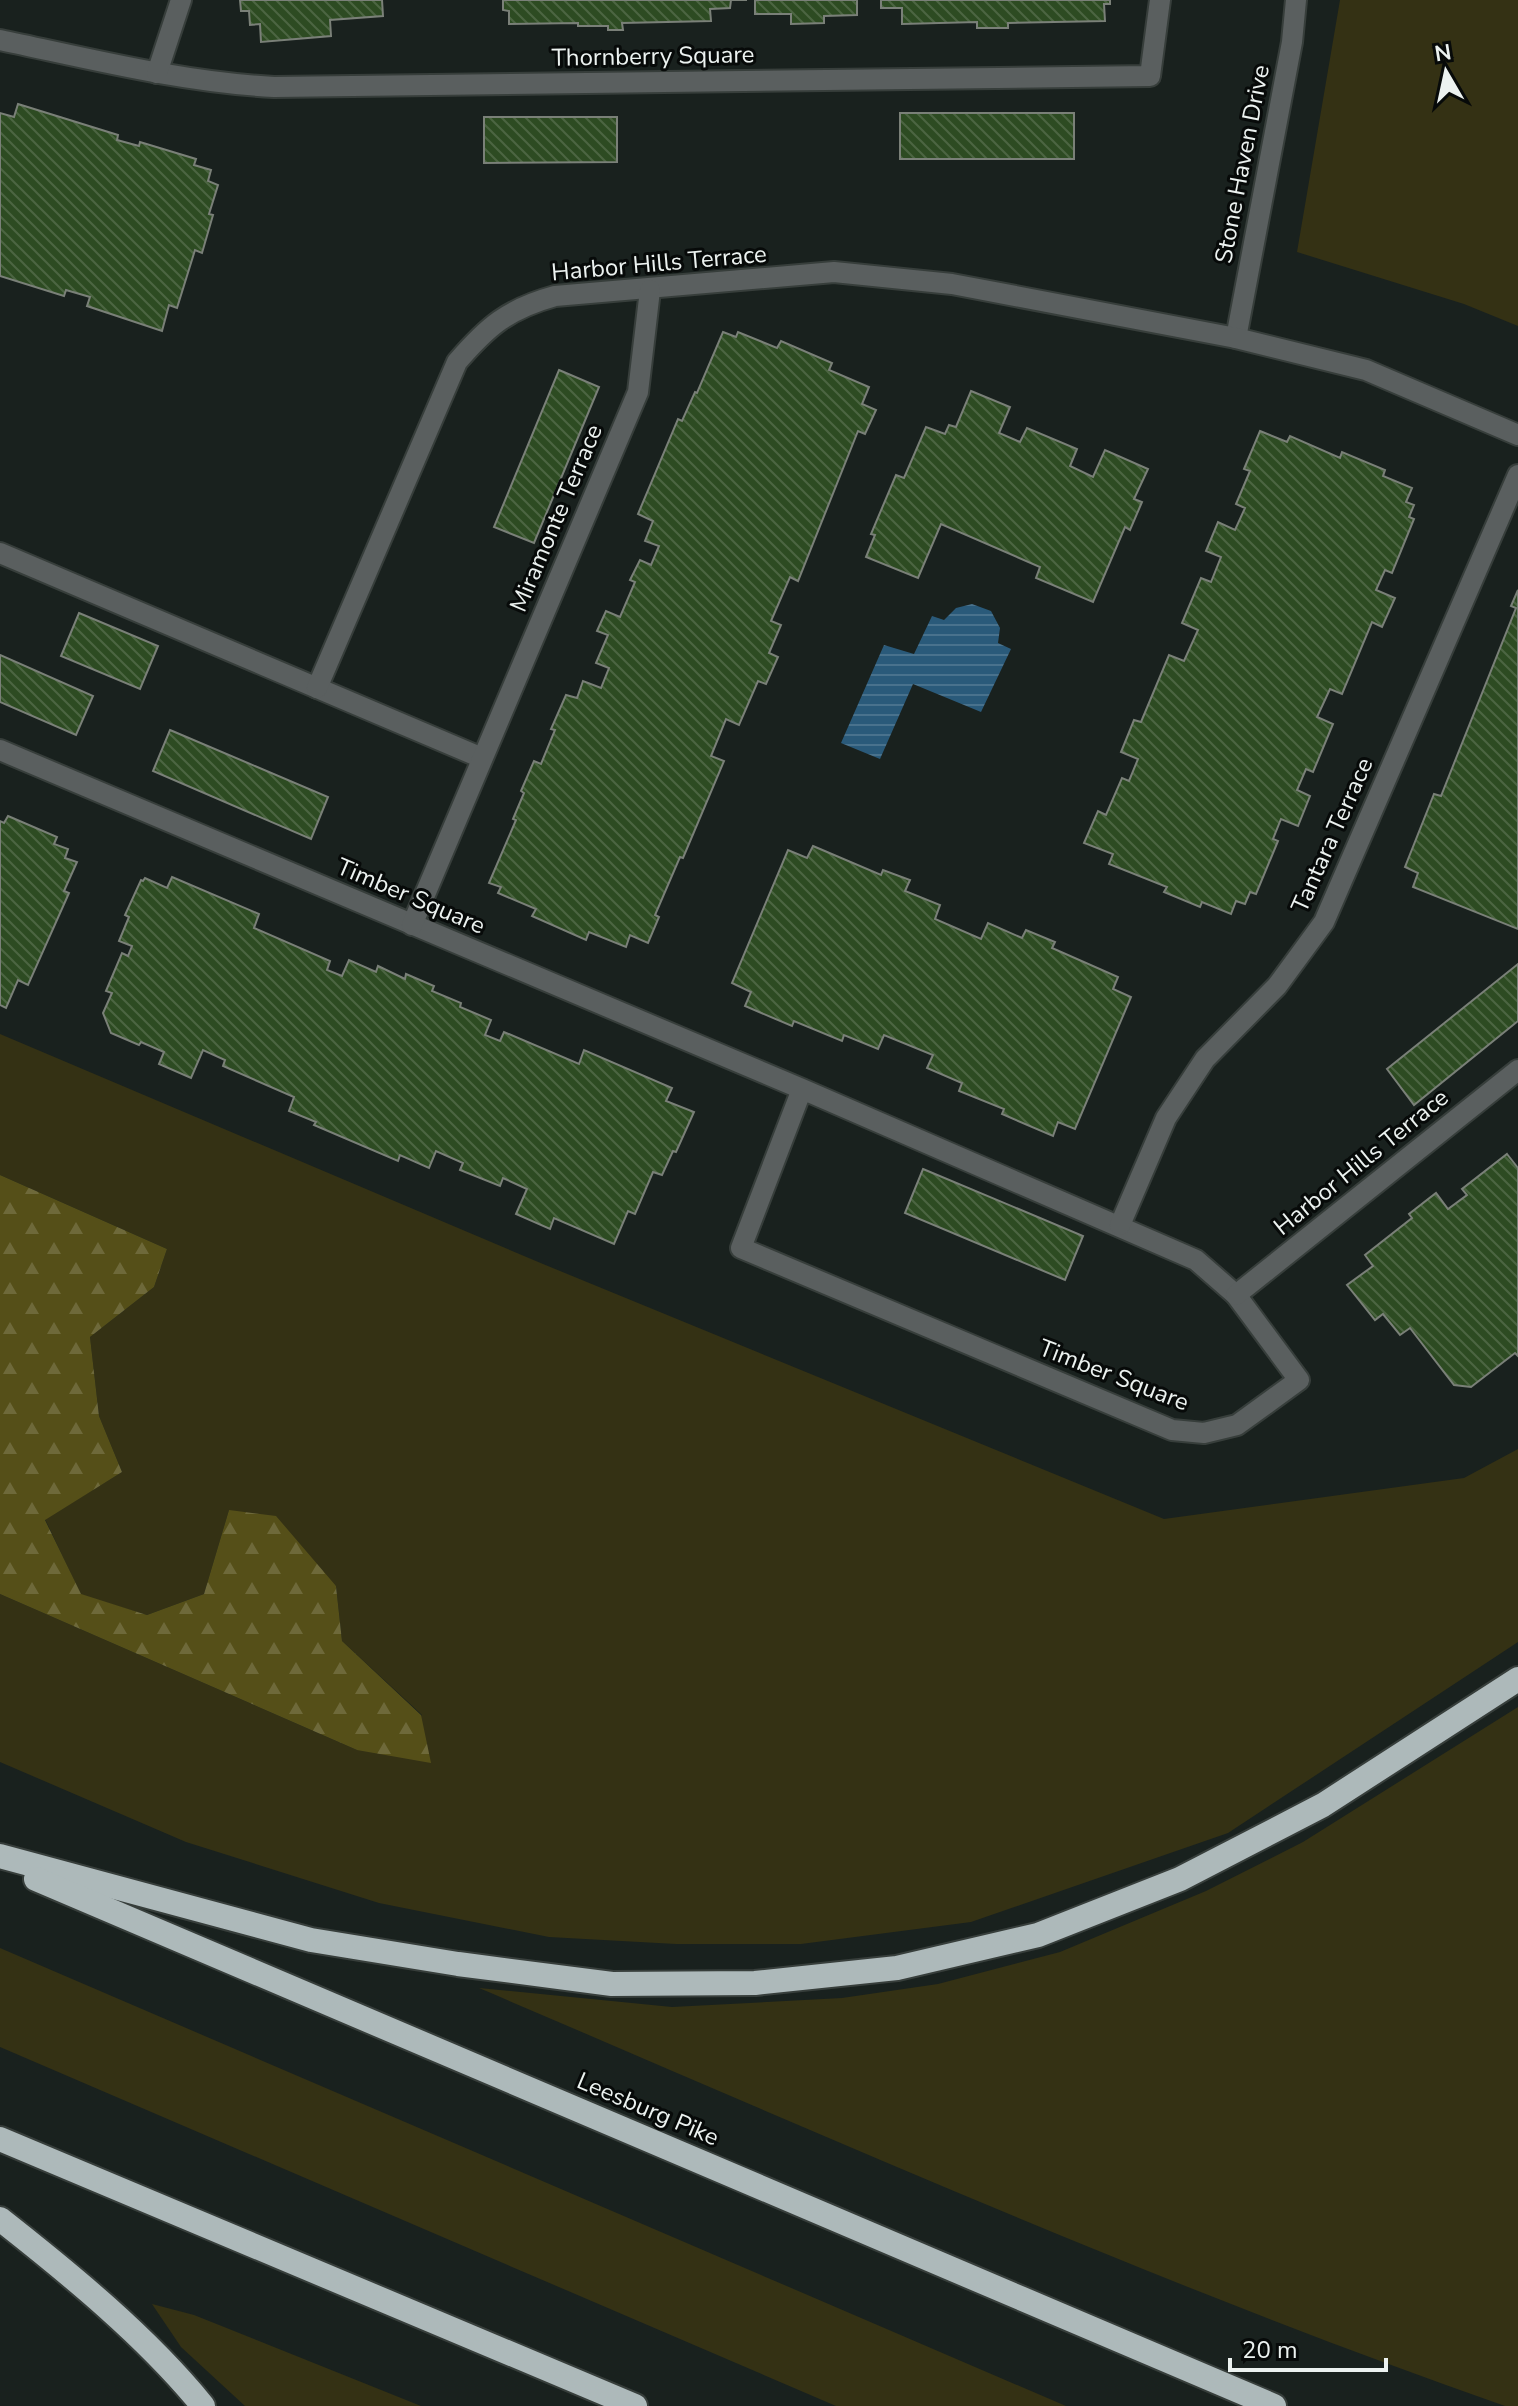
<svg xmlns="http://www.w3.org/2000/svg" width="1518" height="2406" viewBox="0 0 1518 2406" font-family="'Nunito Sans',sans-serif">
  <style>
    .green { fill: #343114 }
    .forest { fill: url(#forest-firs) }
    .water { fill: url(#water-rules) }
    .building { fill: url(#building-back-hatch); stroke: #7a8078; stroke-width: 2 }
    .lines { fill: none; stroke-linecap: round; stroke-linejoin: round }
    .minor-casing { stroke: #373e3b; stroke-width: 24 }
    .highway-casing { stroke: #373e3b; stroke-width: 28 }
    .minor { stroke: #5a5f5f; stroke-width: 20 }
    .highway { stroke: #adb9ba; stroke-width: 24 }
    .labels { text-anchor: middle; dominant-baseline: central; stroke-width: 6; stroke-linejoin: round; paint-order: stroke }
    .street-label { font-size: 24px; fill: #ecf2f0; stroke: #070a09 }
  </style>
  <defs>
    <pattern id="forest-firs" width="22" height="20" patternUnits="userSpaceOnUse" patternTransform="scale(2)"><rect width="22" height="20" fill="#554f18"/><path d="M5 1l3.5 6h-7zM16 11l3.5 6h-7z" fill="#6e693a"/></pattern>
    <pattern id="water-rules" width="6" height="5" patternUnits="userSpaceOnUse" patternTransform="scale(2)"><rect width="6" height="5" fill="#2a5a7a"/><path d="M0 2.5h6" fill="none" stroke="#49728d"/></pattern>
    <pattern id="building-back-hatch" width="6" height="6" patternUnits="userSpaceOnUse" patternTransform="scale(2)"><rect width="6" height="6" fill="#2d4b22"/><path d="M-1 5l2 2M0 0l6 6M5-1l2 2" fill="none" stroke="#4c6542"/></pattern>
  </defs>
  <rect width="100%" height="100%" fill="#19211e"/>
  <g class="green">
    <path d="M1340,0H1518V326L1464,304L1297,252Z"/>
    <path d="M0,1034L543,1264L1164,1519L1464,1478L1518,1449V1642L1228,1833L971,1922L801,1944H676L549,1937L379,1903L186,1842L0,1762V1594L357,1750L422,1715L342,1641L336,1586L229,1510L204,1594L147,1615L81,1595L45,1519L122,1472L99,1416L90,1337L154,1287L167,1249L0,1175Z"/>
    <path d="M1518,1707V2406H1505C1156,2284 819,2133 479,1988L672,2007L842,1998L938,1984L1060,1952L1206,1891L1303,1842Z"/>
    <path d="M0,1948L1066,2406H836L0,2047Z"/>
    <path d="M152,2304L194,2315L421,2406H245L181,2347Z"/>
  </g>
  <path class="forest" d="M0,1175L167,1249L154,1287L90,1337L99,1416L122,1472L45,1520L81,1594L147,1615L204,1594L229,1510L276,1516L336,1586L342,1641L421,1715L431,1763L357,1750L0,1594Z"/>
  <path class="water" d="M972,604L991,611L1000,628L998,643L1011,649L981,712L913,684L880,759L841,743L884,645L914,654L932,616L944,620L956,608Z"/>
  <g class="building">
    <path d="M240,0H382L383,16L330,20L331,36L261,42L260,24L250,25L249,11H241Z"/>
    <path d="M503,0H747H731L730,8L710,9L711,21L622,23L623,30H608V26H578V23L509,24V11L503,10Z"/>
    <path d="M755,0H857V15L824,16V23L791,24V14H755Z"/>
    <path d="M881,0H1110V4H1104L1105,21L1008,23V28H977V22L902,24V8H881Z"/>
    <path d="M18,104L118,135L117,140L139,146L140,142L196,159L194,165L211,170L208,181L218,185L209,214L213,215L202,253L195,250L177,308L169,305L162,331L87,306L90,297L66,290L64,296L0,276V113L14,117Z"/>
    <rect x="900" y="113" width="174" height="46"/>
    <path d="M484,117H617V162L484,163Z"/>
    <path d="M723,332L736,337L738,332L777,348L781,341L832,363L829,370L869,387L862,404L876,410L865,434L858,431L798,581L790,577L771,621L781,625L769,653L778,657L766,684L758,681L739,725L726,719L711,756L724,761L683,858L680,857L655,915L659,917L648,943L630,935L626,947L589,932L586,940L532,916L536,909L498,893L501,887L489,883L516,820L513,819L524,793L521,791L534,761L541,764L555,730L551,729L566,695L577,698L583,681L601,688L609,668L596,663L608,635L597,631L606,611L620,617L635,582L630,580L640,560L651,565L659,546L645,541L653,521L638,514L678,419L682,421L695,392L697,393Z"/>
    <path d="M559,370L599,387L534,543L494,527Z"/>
    <path d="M971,391L1010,407L999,433L1020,442L1027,428L1077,449L1070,466L1093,477L1105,450L1148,469L1134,499L1142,502L1130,530L1125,527L1093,602L1036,578L1040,567L941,524L918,578L866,557L875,535L871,534L896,475L904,478L926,427L945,434L949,425L956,427Z"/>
    <path d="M1260,431L1287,442L1290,436L1340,458L1342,452L1385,470L1383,476L1412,488L1406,502L1414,505L1409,517L1414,519L1392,573L1385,570L1376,590L1395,598L1382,627L1372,622L1342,694L1330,689L1317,717L1333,724L1313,772L1306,769L1297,790L1310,796L1298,826L1281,819L1273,839L1278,841L1256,894L1250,892L1245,904L1236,901L1231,914L1202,902L1200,907L1164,892L1167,887L1109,864L1113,854L1084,843L1098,811L1106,815L1122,778L1129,781L1138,759L1121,752L1134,720L1141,722L1169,655L1184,661L1198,630L1182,623L1201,578L1211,582L1221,557L1206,551L1218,522L1235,530L1245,508L1236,504L1250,471L1244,469Z"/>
    <path d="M1518,590V929L1413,887L1418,873L1405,867L1434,794L1441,796L1516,608L1511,606Z"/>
    <path d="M79,613L158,646L140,689L61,656Z"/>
    <path d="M0,655L93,696L76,735L0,702Z"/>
    <path d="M170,730L328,797L311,839L153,771Z"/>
    <path d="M8,816L57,837L54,844L68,849L65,858L77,862L64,891L69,893L28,985L18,980L6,1008L0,1005V821L4,823Z"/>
    <path d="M813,846L881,875L883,870L910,880L905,891L940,905L935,919L981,939L988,923L1022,938L1026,930L1055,942L1052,948L1118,977L1113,989L1131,997L1075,1129L1058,1122L1053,1136L1002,1114L1004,1109L959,1091L962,1083L927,1068L933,1055L884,1035L878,1049L844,1035L842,1041L794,1021L792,1026L745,1006L751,992L732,983L788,850L807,858Z"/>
    <path d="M172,877L259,914L254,928L330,961L327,970L342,976L349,960L376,972L378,966L405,979L406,974L434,986L432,991L461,1003L460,1007L491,1020L485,1035L500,1041L504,1032L579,1064L584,1050L672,1088L666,1101L694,1112L676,1152L673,1151L662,1175L653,1172L635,1214L628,1211L614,1244L554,1218L550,1229L516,1214L527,1189L503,1178L500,1186L460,1170L463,1163L436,1151L429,1168L400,1155L398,1161L314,1125L316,1122L289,1111L294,1097L223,1066L225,1060L203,1050L191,1078L159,1064L164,1052L141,1042L139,1045L111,1033L103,1013L112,993L106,991L122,953L128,956L132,946L119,941L129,917L125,915L141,880L143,881L145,878L167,888Z"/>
    <path d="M1518,964V1021L1414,1105L1387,1069Z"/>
    <path d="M1507,1154L1518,1168V1356L1515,1353L1471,1387L1454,1385L1410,1328L1400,1335L1383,1314L1375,1320L1347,1285L1373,1266L1365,1255L1412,1218L1409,1214L1436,1193L1448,1209L1467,1195L1462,1189Z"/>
    <path d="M923,1169L1083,1236L1065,1280L905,1213Z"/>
  </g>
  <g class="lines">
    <g class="minor-casing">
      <g id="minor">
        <path d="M0,40C91,59 181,82 274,87L1150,76L1160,0"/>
        <path d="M157,73L181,0"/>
        <path d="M1236,338L1292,42L1296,0"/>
        <path d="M0,553L482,758"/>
        <path d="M317,688L457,362C488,326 508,309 555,296L834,272L952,284L1236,338L1366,370L1518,435"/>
        <path d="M0,750L802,1089L1196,1260L1236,1295L1299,1380L1237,1425L1204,1433L1172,1430L741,1248L802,1089"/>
        <path d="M412,925L638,392L650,290"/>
        <path d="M1120,1225L1166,1118L1205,1059L1277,986L1324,922L1518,475"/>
        <path d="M1236,1295L1518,1070"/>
      </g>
    </g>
    <g class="highway-casing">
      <g id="highway">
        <path d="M0,1856L311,1940L458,1964L612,1984L755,1983L897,1968L1038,1935L1180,1879L1323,1805L1518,1679"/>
        <path d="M36,1879L1274,2406"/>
        <path d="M0,2139L635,2406"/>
        <path d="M0,2219C70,2274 147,2337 203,2406"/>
      </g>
    </g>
    <use href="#minor" class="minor"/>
    <use href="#highway" class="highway"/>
  </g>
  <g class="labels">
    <g class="street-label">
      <text transform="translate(653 56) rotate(-1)">Thornberry Square</text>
      <text transform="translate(1242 164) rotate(-79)">Stone Haven Drive</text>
      <text transform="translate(659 263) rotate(-5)">Harbor Hills Terrace</text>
      <text transform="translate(556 518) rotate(-67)">Miramonte Terrace</text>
      <text transform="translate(1332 835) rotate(-66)">Tantara Terrace</text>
      <text transform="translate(411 896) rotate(23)">Timber Square</text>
      <text transform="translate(1361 1162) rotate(-39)">Harbor Hills Terrace</text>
      <text transform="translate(1114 1375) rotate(21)">Timber Square</text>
      <text transform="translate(648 2109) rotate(23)">Leesburg Pike</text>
    </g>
  </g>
  <g transform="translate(1446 72) rotate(351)" stroke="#070a09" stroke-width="6" paint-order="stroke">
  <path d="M0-6L14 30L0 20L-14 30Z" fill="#ecf2f0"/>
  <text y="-12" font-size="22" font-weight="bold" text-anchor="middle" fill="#ecf2f0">N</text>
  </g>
  <path d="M1230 2358v12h156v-12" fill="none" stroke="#ecf2f0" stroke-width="4"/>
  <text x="1242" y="2358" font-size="24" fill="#ecf2f0" stroke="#070a09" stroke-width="6" paint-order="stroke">20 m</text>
</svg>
